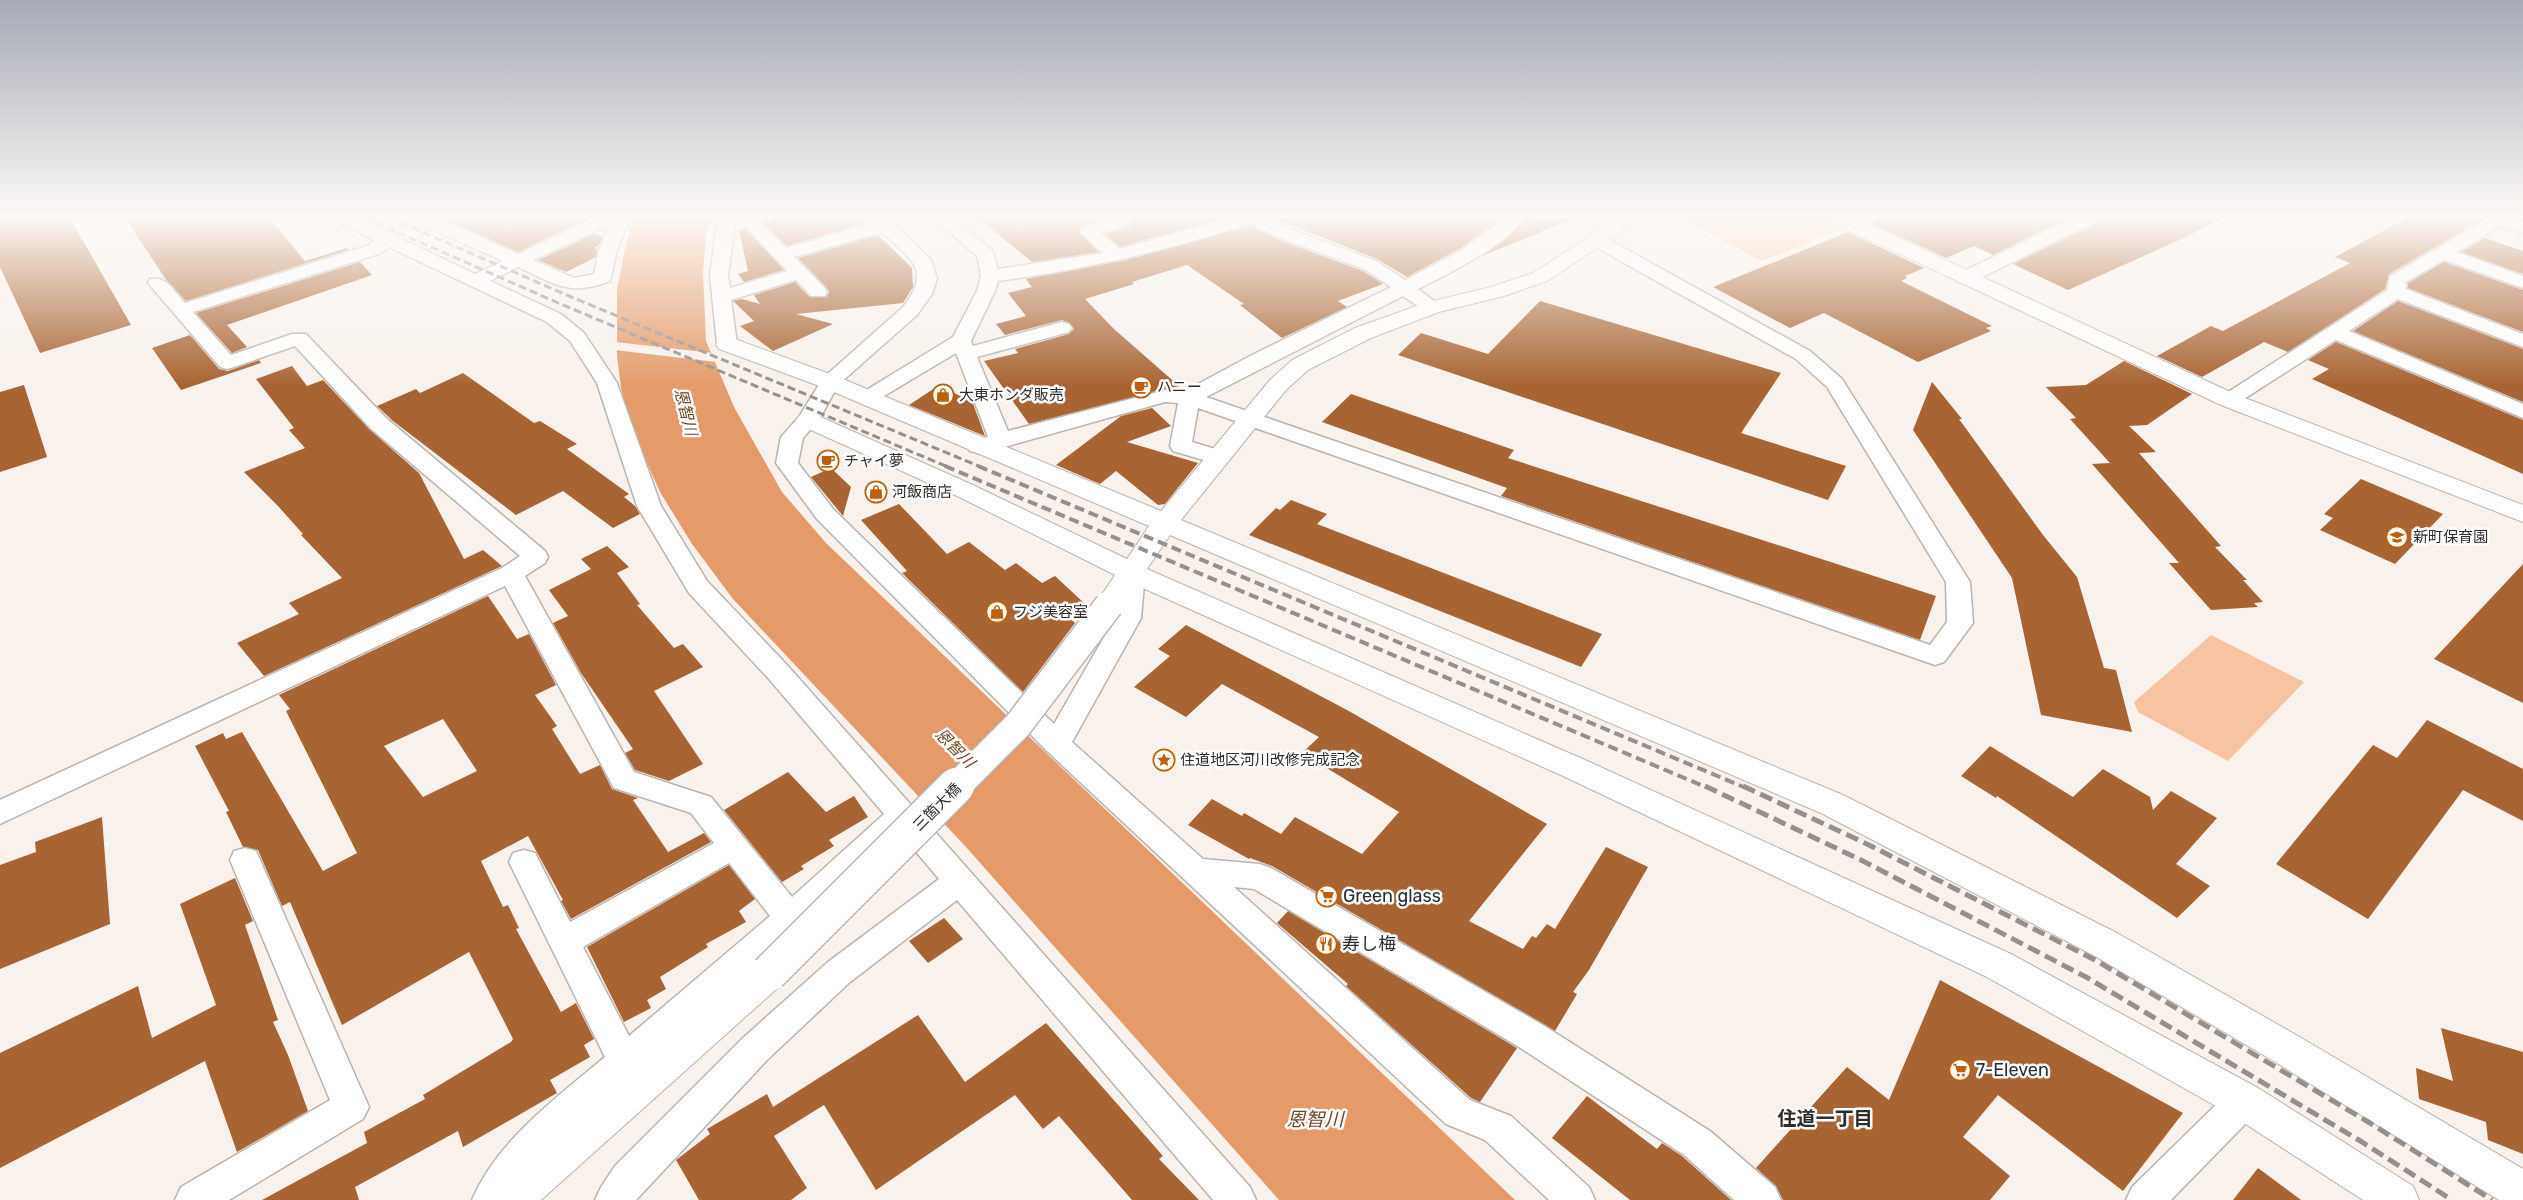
<svg xmlns="http://www.w3.org/2000/svg" width="2523" height="1200" viewBox="0 0 2523 1200" font-family="Rubik,'Noto Sans JP',sans-serif">
  <style>
    .green { fill: #f7c3a1 }
    .water { fill: #e49b69 }
    .pier { fill: #f8f1ec }
    .building { fill: #a86432; fill-rule: evenodd }
    .lines { fill: none; stroke-linecap: round; stroke-linejoin: round }
    .minor-casing { stroke: #bbb3af; stroke-width: 3 }
    .tertiary-casing { stroke: #bbb3af; stroke-width: 2 }
    .minor { fill: #fff; fill-rule: evenodd }
    .tertiary { fill: #fff; fill-rule: evenodd }
    .rail-far2 { stroke: #95908d; stroke-width: 3; stroke-dasharray: 8 4; stroke-linecap: butt }
    .rail-far1 { stroke: #95908d; stroke-width: 4; stroke-dasharray: 10 5; stroke-linecap: butt }
    .rail { stroke: #95908d; stroke-width: 5; stroke-dasharray: 13 6; stroke-linecap: butt }
    .tertiary-bridge-far1-casing { stroke: #bbb3af; stroke-width: 31; stroke-linecap: butt }
    .tertiary-bridge-casing { stroke: #bbb3af; stroke-width: 39; stroke-linecap: butt }
    .tertiary-bridge-far1 { stroke: #fff; stroke-width: 28 }
    .tertiary-bridge { stroke: #fff; stroke-width: 36 }
    .labels { text-anchor: middle; dominant-baseline: central; stroke-width: 5; stroke-linejoin: round; paint-order: stroke }
    .poi-label { font-size: 15px; fill: #2e2b2a; stroke: #fff; text-anchor: start }
    .street-label { font-size: 15px; fill: #2e2b2a; stroke: #fff }
    .water-label { font-size: 16px; font-style: italic; fill: #73421e; stroke: #fff }
    .near-poi-label { font-size: 18px; fill: #2e2b2a; stroke: #fff; text-anchor: start }
    .near-neighbourhood-label { font-size: 19px; font-weight: bold; fill: #2e2b2a; stroke: #fff }
    .near-water-label { font-size: 19px; font-style: italic; fill: #73421e; stroke: #fff }
  </style>
  <rect width="100%" height="100%" fill="#f8f1ec"/>
  <g class="green">
    <path d="M1680,218H1822L1844,228L1762,261Z"/>
    <path d="M2211,635L2304,682L2228,761L2138,712L2134,702Z"/>
  </g>
  <path class="water" d="M634,218H711L706,235L703,273L706,341L734,407L782,492L826,543L1515,1200H1279L966,847L733,599L692,544L660,492L628,420L621,387L617,356V289L626,244Z"/>
  <path class="pier" d="M615,342L713,353L716,362L615,350Z"/>
  <g class="building">
    <path d="M0,218H70L131,325L40,353L0,267Z"/>
    <path d="M125,218H269L305,261L347,248L348,250L186,301L167,281Z"/>
    <path d="M442,218H590L518,252Z"/>
    <path d="M779,218H861L866,223L787,246L763,223Z"/>
    <path d="M978,218H1103L1082,226L1078,232L1099,252L1032,262Z"/>
    <path d="M1136,218H1223L1120,247L1105,234L1133,224Z"/>
    <path d="M1273,218H1501L1461,248L1407,277L1377,259Z"/>
    <path d="M1526,218L1572,219L1482,256L1505,240Z"/>
    <path d="M1880,218H2068L1993,255L1974,246L1946,258L1870,223Z"/>
    <path d="M2098,218H2222L2186,237L2068,290L2013,264L2095,224Z"/>
    <path d="M2407,218H2485L2389,274L2385,289L2288,352L2264,342L2202,377L2157,356L2211,326L2223,331L2350,263L2335,257Z"/>
    <path d="M1251,225L1277,239L1363,271L1383,284L1338,301L1347,307L1282,338L1240,305L1244,304L1187,265L1132,282L1134,284L1085,299L1114,329L1179,386L1029,424L984,361L1018,353L1015,349L1069,334L1074,329L1070,323L1062,320L1005,335L996,324L1026,316L1008,293L1032,287L1026,279L1126,260Z"/>
    <path d="M745,228L784,270L744,282L738,274L748,271L739,230Z"/>
    <path d="M1848,232L1924,268L1905,276L1907,278L1901,281L1992,326L1986,328L1991,331L1918,362L1824,313L1790,328L1713,287Z"/>
    <path d="M594,234L603,237L599,245L594,248L597,249L596,257L566,272L538,260Z"/>
    <path d="M878,235L912,268L913,287L903,303L796,314L833,324L773,351L740,326L754,321L733,301L742,299L760,304L754,295L795,282L810,297H827L829,291L826,287L798,258Z"/>
    <path d="M2485,238L2523,251V274L2461,252Z"/>
    <path d="M360,262L372,275L227,325L247,347L232,353L196,313Z"/>
    <path d="M2444,262L2523,290V332L2408,288V283Z"/>
    <path d="M1540,301L1781,373L1741,433L1846,466L1828,500L1398,355L1421,333L1488,354Z"/>
    <path d="M2398,301L2523,349V402L2353,331Z"/>
    <path d="M190,335L219,369L228,371L259,360L261,363L181,390L152,348Z"/>
    <path d="M2336,342L2523,420V474L2312,379L2329,369L2308,360Z"/>
    <path d="M2124,361L2192,394L2147,425L2129,426L2156,452L2139,453L2221,546L2215,547L2247,580H2243L2263,602L2254,603L2258,607L2211,610L2169,563H2179L2092,464L2110,463L2070,419L2076,418L2046,387L2086,385Z"/>
    <path d="M292,366L307,386L323,380L369,429L419,473L464,559L483,550L502,566L264,676L237,643L299,614L289,603L342,578L301,535L303,534L278,506L244,472L305,448L289,430L294,428L256,379Z"/>
    <path d="M463,373L534,423L540,421L577,444L567,449L629,494L624,497L635,506L640,514L613,528L563,491L516,515L393,421L377,406L416,389L420,393Z"/>
    <path d="M1932,382L1962,419H1959L2043,535L2077,577L2104,668L2116,670L2132,732L2041,715L2012,578L1913,430Z"/>
    <path d="M24,385L47,457L0,472V392Z"/>
    <path d="M938,386L972,401L985,436L909,405Z"/>
    <path d="M1351,394L1514,450L1508,458L1936,596L1920,640L1501,496L1507,488L1322,422Z"/>
    <path d="M1152,408L1171,426L1127,442L1198,463L1165,504L1158,505L1116,471L1100,484L1056,465L1121,416Z"/>
    <path d="M831,468L851,487L843,516L811,477Z"/>
    <path d="M2361,479L2443,514L2395,564L2320,530L2333,518L2324,514Z"/>
    <path d="M1291,500L1327,514L1317,524L1602,634L1581,667L1249,535L1276,508L1280,510Z"/>
    <path d="M899,504L947,554L969,542L1005,570L1016,563L1042,583L1055,576L1084,603L1064,613L1075,623L1023,692L902,573L907,571L861,520Z"/>
    <path d="M607,546L629,567L617,573L640,604L637,605L674,648L683,644L703,667L654,691L703,764L669,781L635,770L625,753L633,749L581,673L553,623L568,616L549,590L591,569L581,559Z"/>
    <path d="M2523,564V703L2434,659Z"/>
    <path d="M488,596L517,639L529,634L556,685L535,695L557,726L552,729L580,774L600,765L612,789L638,798L633,800L668,852L704,833L711,842L571,919L561,901L563,900L528,836L481,861L503,907L508,905L519,928L516,929L561,1012L576,1003L594,1039L584,1045L590,1057L550,1080L557,1093L463,1147L458,1131L355,1187L359,1200H262L367,1143L364,1132L425,1099L423,1095L511,1042L513,1039L469,952L342,1025L290,902L282,906L258,850L243,847L226,812L229,811L195,746L223,733L226,739L242,732L323,871L357,853L286,711L290,709L279,695ZM443,719L477,771L423,797L384,746Z"/>
    <path d="M1186,625L1347,710L1547,824L1469,921L1523,949L1532,936L1536,938L1547,924L1555,929L1606,847L1648,867L1589,970L1573,992L1577,994L1555,1031L1272,866L1250,858L1249,859L1188,825L1212,799L1242,816L1244,813L1281,834L1295,817L1362,854L1399,812L1302,753L1319,737L1222,684L1186,717L1134,687L1170,656L1158,649Z"/>
    <path d="M2427,720L2523,769V821L2463,790L2368,919L2276,864L2373,745L2397,758Z"/>
    <path d="M1990,746L2073,797L2103,769L2150,797L2153,810L2171,791L2217,818L2176,864L2210,886L2177,918L1997,796L1996,798L1961,776Z"/>
    <path d="M788,772L826,812L854,796L868,817L829,840L834,846L801,866L804,869L782,882L724,810Z"/>
    <path d="M102,817L110,924L0,969V865L36,852L35,842Z"/>
    <path d="M729,865L755,899L739,911L746,922L706,944L708,947L660,977L666,989L647,1000L651,1008L624,1022L587,947Z"/>
    <path d="M235,878L253,921L245,925L278,1020L273,1022L288,1055L308,1111L237,1152L205,1061L0,1168V1053L138,986L152,1038L216,1005L180,904Z"/>
    <path d="M1288,911L1517,1048L1480,1102L1471,1098L1346,986L1348,984L1277,923Z"/>
    <path d="M944,918L963,939L928,963L909,941Z"/>
    <path d="M1940,980L2183,1113L2123,1191L1998,1095L1963,1137L2010,1176L1990,1200H1783L1776,1186L1756,1168L1847,1067L1889,1100Z"/>
    <path d="M918,1015L965,1082L1046,1023L1163,1156L1159,1159L1199,1200H1132L1059,1116L1043,1129L1015,1095L876,1190L824,1105L774,1136L807,1188L791,1200H699L676,1160L710,1134L707,1129L767,1094L773,1107Z"/>
    <path d="M2441,1028L2523,1052V1154L2488,1140L2486,1122L2419,1099L2416,1068L2453,1081Z"/>
    <path d="M1587,1096L1657,1149L1662,1143L1682,1156L1731,1200H1630L1552,1138Z"/>
    <path d="M2258,1168L2301,1200H2233Z"/>
  </g>
  <g class="lines">
    <g class="minor-casing">
      <g id="minor">
        <path d="M335,218H358L475,274L503,261L415,222L413,218H436L518,254L595,218H610L612,221L609,225L533,260L574,278L594,274L599,250L613,218H630L617,250L610,281C569,297 555,284 518,267L490,281L561,314L584,333L617,383L661,506L707,581L787,665L1250,1187L1256,1200H1213L957,900L850,982L768,1059L636,1200H595L601,1187L615,1166L744,1037L828,962L939,879L901,834L801,927L548,1151L513,1200H472C497,1141 557,1097 605,1057L509,862L513,853L524,850L535,853L570,922L714,843L691,813L614,788L505,586L0,824V800L502,568L520,556L370,428L295,346L234,367L227,369L220,367L148,283L150,279C166,275 175,292 185,303L367,246L375,240L337,222ZM389,247L547,322L570,341L597,383L637,506L689,593L769,679L884,814L792,897L711,797L634,772L525,576L545,563L548,557L545,551L386,418L306,334H292L231,355L193,312L379,254ZM729,863L770,916L629,1036L583,947Z"/>
        <path d="M718,218H736L728,275L730,288L787,271L738,218H756L786,248L873,223L870,218H888L931,260L937,279L932,294L917,315L838,385L819,420L803,438L798,463L833,509L1054,724L1115,618L1121,573L1124,567L1133,565L1142,567L1145,573L1141,618L1072,742L1203,859L1260,864L1271,868L1543,1025L1710,1131L1775,1187L1781,1200H1734L1684,1155L1519,1047L1254,889L1234,887L1470,1100L1511,1116L1589,1187L1595,1200H1549L1485,1140L1446,1124L1047,751L817,519L776,463L781,437L799,417L823,378L903,307C933,269 910,259 882,232L794,257L825,288L827,292L825,296H811L796,280L731,300L737,344L734,348H720L717,344L710,275Z"/>
        <path d="M933,218H952L992,250L998,269L1103,253L1080,232L1083,228L1109,218H1134L1132,222L1101,233L1120,249L1231,218H1268L1290,229L1376,261L1405,280L1462,250L1505,218H1524C1505,246 1448,274 1418,289L1442,307L1439,311H1425L1403,296L1206,397L1930,645L1947,622L1946,582L1827,387L1796,359L1592,245L1589,241L1592,237H1604L1810,351L1842,379L1970,582L1973,623L1944,662L1935,665L1198,408L1192,442L1225,452L1228,457L1225,462L1217,464L1173,451L1170,446L1178,403L1165,402L1001,448L978,453L970,451L967,446L970,441L988,437L956,353L874,402L867,404L860,402L857,398L860,394L953,337L977,291L981,276L977,256ZM1251,223L1278,237L1364,269L1391,287L1252,355L1185,391L1165,390L1008,431L977,357L1069,332L1072,328L1069,324L1062,322L973,346L971,341L995,291L998,281C1084,270 1168,250 1251,223Z"/>
        <path d="M2073,218H2096L2094,222L1972,282H1958L1956,278L1958,274Z"/>
        <path d="M2489,218H2511L2523,222V233L2501,226L2457,252L2523,276V288L2444,260L2406,282V289L2523,334V347L2398,299L2349,331L2523,404V418L2336,340L2236,404L2229,406L2222,404L2219,400L2222,396L2387,290L2390,276Z"/>
        <path d="M245,848L256,851L260,860L369,1107L363,1119L229,1200H175L181,1187L330,1100L230,860L234,851Z"/>
        <path d="M2244,1084L2256,1089L2262,1101L2256,1113L2171,1200H2126L2132,1187L2232,1089Z"/>
      </g>
    </g>
    <g class="tertiary-casing">
      <g id="tertiary">
        <path d="M1619,218H1642L1547,281L1504,296L1439,312L1371,338L1308,370L1286,390L1181,520L1843,795L2117,933L2298,1036L2523,1169V1200H2499L2272,1060L2093,955L1821,813L1170,535L1147,569L1585,760L2011,954L2258,1088L2413,1186L2419,1200H2363L2230,1114L1985,976L1563,776L1136,585L1119,612L1109,614L1099,612L1095,605L1115,575L957,496L800,425L796,420L800,415L808,413L816,415L975,486L1127,559L1149,526L822,387L719,349L716,344L719,339L727,337L735,339L838,377L1161,511L1270,380L1292,360L1355,328L1425,303L1491,287L1533,273Z"/>
        <path d="M1830,218H1855L2237,395L2523,505V522L2221,405L1832,222Z"/>
        <path d="M769,957L782,962L787,973L782,984L541,1200H491L497,1186L756,962Z"/>
      </g>
    </g>
    <use href="#minor" class="minor"/>
    <use href="#tertiary" class="tertiary"/>
    <g class="rail-far2">
      <path d="M365,218L556,302L948,467"/>
      <path d="M390,218L569,296L981,467"/>
    </g>
    <g class="rail-far1">
      <path d="M945,466L1708,788"/>
      <path d="M978,466L1746,788"/>
    </g>
    <g class="rail">
      <path d="M1705,786L1861,860L2086,977L2362,1142L2452,1200"/>
      <path d="M1743,786L1869,845L2095,960L2370,1123L2492,1200"/>
    </g>
    <g class="tertiary-bridge-far1-casing">
      <path id="tertiary-bridge-far1" d="M955,788L1018,725L1109,605"/>
    </g>
    <g class="tertiary-bridge-casing">
      <path id="tertiary-bridge" d="M769,973L956,786"/>
    </g>
    <use href="#tertiary-bridge-far1" class="tertiary-bridge-far1"/>
    <use href="#tertiary-bridge" class="tertiary-bridge"/>
  </g>
  <linearGradient id="sky" x2="0" y2="1"><stop stop-color="#a6aab5"/><stop offset="0.56" stop-color="#fcf9f6"/><stop offset="1" stop-color="#fcf9f6" stop-opacity="0"/></linearGradient>
  <rect width="2523" height="386" fill="url(#sky)"/>
  <defs>
    <g id="cafe-ring" transform="scale(1.125)"><circle r="9.5" fill="#fff" stroke="#bc6109" stroke-width="1.5"/><path d="M-5.5-4.5H6V0H3Q3 3.5 0 3.5H-2.5Q-5.5 3.5-5.5 0ZM3-3.2v2h1.7v-2ZM-6 4.5H4V6H-6Z" fill="#bc6109"/></g>
    <g id="shop-ring" transform="scale(1.125)"><circle r="9.5" fill="#fff" stroke="#bc6109" stroke-width="1.5"/><path d="M-5-2.5h2.3a2.7 3.5 0 0 1 5.4 0H5L5.5 6h-11ZM-1.5-2.5h3a1.5 2.3 0 0 0-3 0Z" fill="#bc6109"/></g>
    <g id="school-ring" transform="scale(1.125)"><circle r="9.5" fill="#fff" stroke="#bc6109" stroke-width="1.5"/><path d="M0-5L7-2L0 1L-7-2ZM-4 1L0 2.5L4 1V4Q0 6-4 4Z" fill="#bc6109"/></g>
    <g id="sight-ring" transform="scale(1.125)"><circle r="9.5" fill="#fff" stroke="#bc6109" stroke-width="1.5"/><path d="M0-6L1.8-2.2L6-1.7L2.9 1.2L3.7 5.4L0 3.3L-3.7 5.4L-2.9 1.2L-6-1.7L-1.8-2.2Z" fill="#bc6109"/></g>
    <g id="supermarket-ring" transform="scale(1.125)"><circle r="9.5" fill="#fff" stroke="#bc6109" stroke-width="1.5"/><path d="M-6-5.5h2.5l.6 2H6L4.5 2H-2.5L-4.4-4H-6ZM-1.5 3.2a1.3 1.3 0 1 0 .1 0ZM3 3.2a1.3 1.3 0 1 0 .1 0Z" fill="#bc6109"/></g>
    <g id="restaurant-ring" transform="scale(1.125)"><circle r="9.5" fill="#fff" stroke="#bc6109" stroke-width="1.5"/><path d="M-5-6h1v4h1v-4h1v4h1v-4h1v5L-1.5 .5V6h-2V.5L-5-1ZM5-6V6H3V1.5H1.5Q1.5-4 5-6Z" fill="#bc6109"/></g>
  </defs>
  <g fill-rule="evenodd">
    <use href="#cafe-ring" x="1141" y="387"/>
    <use href="#shop-ring" x="943" y="395"/>
    <use href="#cafe-ring" x="828" y="461"/>
    <use href="#shop-ring" x="876" y="492"/>
    <use href="#school-ring" x="2397" y="537"/>
    <use href="#shop-ring" x="997" y="612"/>
    <use href="#sight-ring" x="1164" y="760"/>
    <use href="#supermarket-ring" x="1327" y="896"/>
    <use href="#restaurant-ring" x="1326" y="944"/>
    <use href="#supermarket-ring" x="1960" y="1070"/>
  </g>
  <g class="labels">
    <g class="poi-label">
      <text x="1157" y="387">ハニー</text>
      <text x="959" y="395">大東ホンダ販売</text>
      <text x="844" y="461">チャイ夢</text>
      <text x="892" y="492">河飯商店</text>
      <text x="2413" y="537">新町保育園</text>
      <text x="1013" y="612">フジ美容室</text>
      <text x="1180" y="760">住道地区河川改修完成記念</text>
    </g>
    <g class="street-label">
      <text transform="translate(937 807) rotate(-45)">三箇大橋</text>
    </g>
    <g class="water-label">
      <text transform="translate(686 412) rotate(76)">恩智川</text>
      <text transform="translate(955 748) rotate(45)">恩智川</text>
    </g>
    <g class="near-poi-label">
      <text x="1343" y="896">Green glass</text>
      <text x="1342" y="944">寿し梅</text>
      <text x="1976" y="1070">7-Eleven</text>
    </g>
    <g class="near-neighbourhood-label">
      <text x="1825" y="1118">住道一丁目</text>
    </g>
    <g class="near-water-label">
      <text x="1315" y="1119">恩智川</text>
    </g>
  </g>
</svg>
